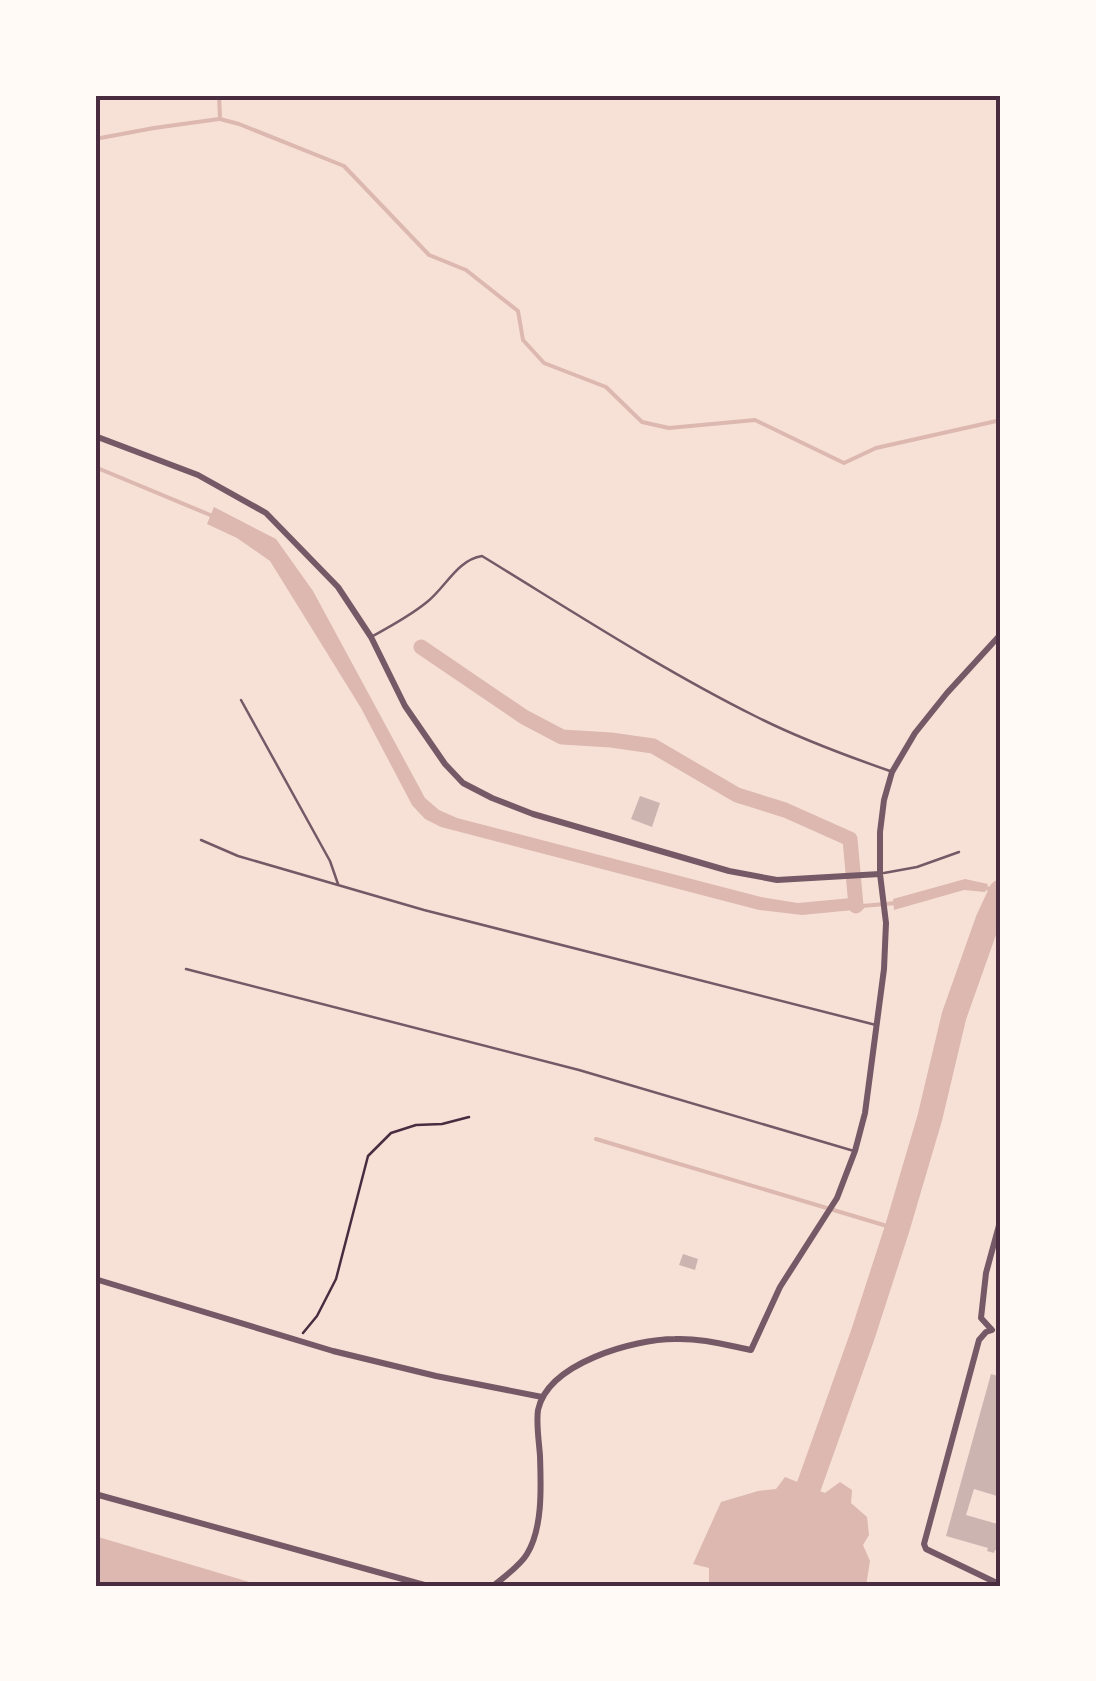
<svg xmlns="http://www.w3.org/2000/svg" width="1096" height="1681" viewBox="0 0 1096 1681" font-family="'DM Sans',sans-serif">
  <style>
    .water { fill: #dcb8b0 }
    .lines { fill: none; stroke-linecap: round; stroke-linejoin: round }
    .stream { stroke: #dcb8b0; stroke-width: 4 }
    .canal { stroke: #dcb8b0; stroke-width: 15 }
    .river { stroke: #dcb8b0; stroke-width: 25 }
    .building { fill: #ccb4b1 }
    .path { stroke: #4a2c40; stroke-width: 2.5 }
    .service { stroke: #755966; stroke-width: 2.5 }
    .minor { stroke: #755966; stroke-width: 6 }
    .neatline { fill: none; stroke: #4a2c40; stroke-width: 4 }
  </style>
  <rect width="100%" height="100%" fill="#f7e1d7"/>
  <g class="water">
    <path d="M214,507L276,539L313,591L425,798L439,810L457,818L761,897L798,903L862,897L864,909L802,915L759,910L441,827L425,819L412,805L361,708L270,561L237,538L207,524Z"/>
    <path d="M965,879L988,884L985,892L964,890L894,910L893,899Z"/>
    <path d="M785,1477L825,1493L840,1482L852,1490L851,1503L867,1517L869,1535L863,1545L870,1561L866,1586H709V1568L693,1564L721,1502L758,1491L776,1489Z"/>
    <path d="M95,1536L263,1586H95Z"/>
  </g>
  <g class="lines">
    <g class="stream">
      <path d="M219,95L220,119L239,124L344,166L429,255L466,270L518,311L523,340L544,363L606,387L642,422L669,428L755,420L844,463L876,448L1001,420"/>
      <path d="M95,139L154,128L219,119"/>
      <path d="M95,467L215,517"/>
      <path d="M984,888L1001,890"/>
      <path d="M862,906L897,903"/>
      <path d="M596,1139L897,1229"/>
    </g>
    <path class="canal" d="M421,647L524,717L562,737L611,740L653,746L737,795L785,810L850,839L856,906"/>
    <path class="river" d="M799,1514L863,1334L897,1229L930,1117L954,1016L988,920L1001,892"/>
  </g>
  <g class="building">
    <path d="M640,796L660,803L652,827L631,819Z"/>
    <path d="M683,1254L698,1259L695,1270L679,1265Z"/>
    <path d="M991,1374L1001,1377V1483L997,1496L974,1489L966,1515L1001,1525V1552L995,1550L994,1553L987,1551L988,1548L946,1536Z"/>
  </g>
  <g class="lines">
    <path class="path" d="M303,1333L317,1316L336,1279L368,1156L391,1133L416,1125L442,1124L469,1117"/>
    <g class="service">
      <path d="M371,637C391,626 410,616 427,602C446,587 457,560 482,556C572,611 661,669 755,716C798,738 844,755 890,771"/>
      <path d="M241,700L330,861L338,884"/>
      <path d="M201,840L238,856L424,910L876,1025"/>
      <path d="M884,873L917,867L959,852"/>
      <path d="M186,969L579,1070L854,1151"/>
    </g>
    <g class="minor">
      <path d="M95,436L198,475L266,513L338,587L371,637L405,706L445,764L463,783L492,798L533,814L729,871L777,880L880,874"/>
      <path d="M1001,1218L986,1273L981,1318L992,1330L986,1332L979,1340L924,1544L926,1549L1001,1585"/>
      <path d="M95,1279L333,1351L436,1376L542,1397"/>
      <path d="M95,1494L428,1586"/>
      <path d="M493,1586C504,1577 520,1566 527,1554C543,1528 541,1486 540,1456C539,1441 536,1424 538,1410C548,1363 634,1339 675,1339C700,1338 726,1345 751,1350L780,1287L837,1198L855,1151L865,1113L884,969L886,923L880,874V832L884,800L892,772L915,733L947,693L1001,634"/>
    </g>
  </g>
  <rect width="1096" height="1681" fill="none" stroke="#fffaf5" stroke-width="195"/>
  <rect x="98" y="98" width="900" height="1486" class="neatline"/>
</svg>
